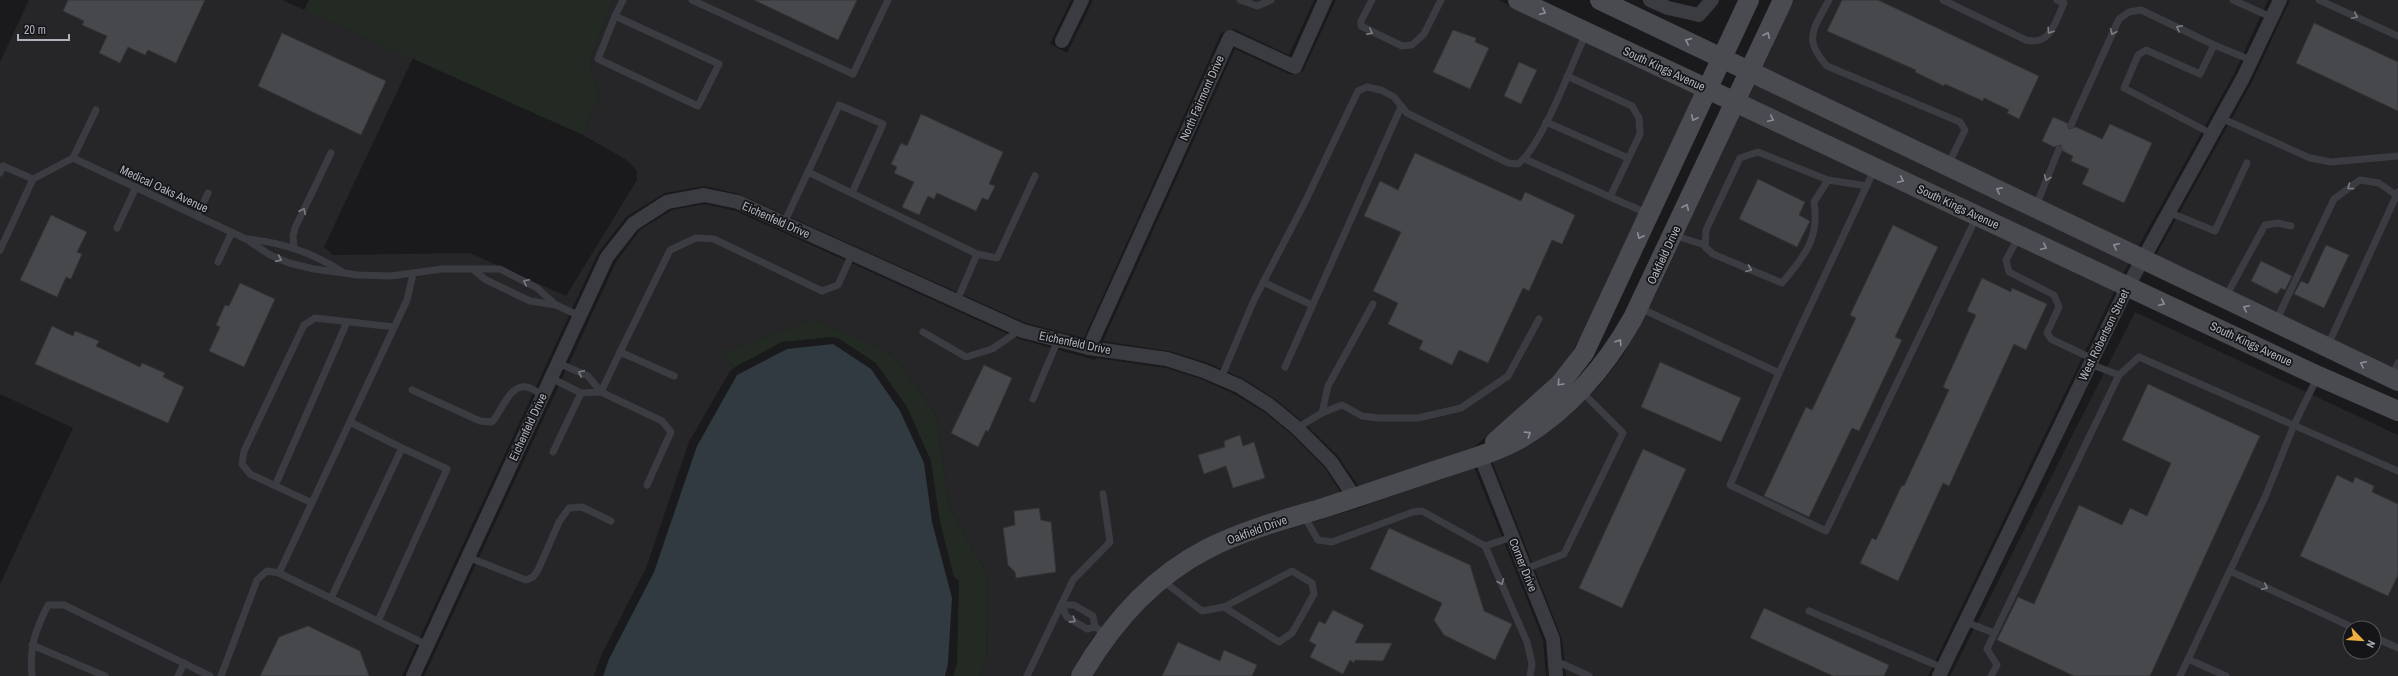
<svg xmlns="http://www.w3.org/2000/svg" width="2398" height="676" viewBox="0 0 2398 676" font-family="'Archivo Narrow',sans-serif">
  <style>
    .built { fill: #262629; fill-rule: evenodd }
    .green { fill: #222a23 }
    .water { fill: #303a40 }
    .building { fill: #47484c; stroke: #343438 }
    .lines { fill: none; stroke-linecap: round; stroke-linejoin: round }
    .lane { stroke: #3b3c41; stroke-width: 7 }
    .street { stroke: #3b3c41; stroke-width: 14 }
    .secondary { stroke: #494b51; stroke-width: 20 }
    .oneway { stroke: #8a8e96 }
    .oneway2 { stroke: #7a7d84 }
    .labels { text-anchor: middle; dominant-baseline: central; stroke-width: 3.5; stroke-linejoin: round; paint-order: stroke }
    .street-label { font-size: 12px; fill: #adb2bb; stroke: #151517 }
  </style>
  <rect width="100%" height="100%" fill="#1a1a1c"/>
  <g class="built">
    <path d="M29,0H282L413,58L324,247L333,255L470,253L566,296L637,180V171L627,160L583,135L599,97L590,64L592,55L613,0H1071L1050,44L1067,53L1093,0H1314L1289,55L1234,29L1221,33L1084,338L1026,323L739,194L705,186L665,193L627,216L598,253L402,676H0V584L73,428L0,394V62Z"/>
    <path d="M1336,0H1498L1695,93L1585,330L1565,363L1553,378L1474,447L1359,487L1338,456L1304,423L1275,399L1244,379L1208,363L1169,351L1103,341L1235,49L1291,75L1303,71Z"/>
    <path d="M1794,0H2268L2234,74L2138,247L1763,67Z"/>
    <path d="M2290,0H2398V371L2156,255L2252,82Z"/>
    <path d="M1755,82L2129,262L2123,275L1748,99Z"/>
    <path d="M1740,114L2115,290L1928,676H1566L1562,639L1492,461L1569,415L1598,387L1622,357L1655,296Z"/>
    <path d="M705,204L736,211L1019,339L1095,360L1096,358L1166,368L1201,379L1234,394L1264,412L1291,434L1324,467L1341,493L1166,564L1140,585L1114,611L1091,640L1070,676H980L986,661L988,577L949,505L936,415L892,354L814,319L723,353L735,367L730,371L689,442L646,568L601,656L594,676H424L616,262L640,230L672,210Z"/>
    <path d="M2135,312L2398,435V676H1950ZM2350,628H2374V652H2350Z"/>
    <path d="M1474,467L1543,640L1546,676H1093L1107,651L1129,624L1154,598L1179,578L1212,557L1252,540L1353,510Z"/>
  </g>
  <g class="green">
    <path d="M309,0H613L592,55L590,64L599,97L583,135L304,10Z"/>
    <path d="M814,319L892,354L936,415L949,505L988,577L986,661L980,676H953L957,664L959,581L954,577L940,522L931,461L907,407L876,363L838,338L832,337L782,342L735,367L722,353Z"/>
  </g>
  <path class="water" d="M833,344L871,369L900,411L924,463L932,522L952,598L948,663L945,676H603L609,659L654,572L697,446L737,375L787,349Z"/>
  <g class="building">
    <path d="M68,0H205L176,63L148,50L145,55L128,47L120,63L99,53L107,36L82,25L84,21L63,11Z"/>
    <path d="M754,0H857L838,40Z"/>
    <path d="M1842,0H1878L2039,76L2019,119L2007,113L2009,110L1984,98L1983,101L1945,84L1944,86L1915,72L1916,70L1827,31Z"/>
    <path d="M2314,23L2398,62V111L2296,63Z"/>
    <path d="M1453,30L1476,38L1475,42L1489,48L1470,89L1433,72Z"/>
    <path d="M282,33L386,81L361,135L258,86Z"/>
    <path d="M1519,62L1537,70L1521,104L1504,96Z"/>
    <path d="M921,114L1003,152L989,184L995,186L988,200L982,198L976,211L937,193L934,199L928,196L919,215L902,207L914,182L894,173L897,167L891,164L901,143L907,146Z"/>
    <path d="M2053,117L2067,123L2069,129L2076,127L2102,139L2110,124L2152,143L2124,203L2082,184L2089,169L2071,161L2073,156L2063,151L2061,145L2054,147L2042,141Z"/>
    <path d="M1415,153L1521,201L1525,192L1575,215L1562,244L1552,240L1529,291L1523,288L1488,363L1459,350L1452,365L1419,349L1423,341L1388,324L1398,303L1373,291L1401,232L1364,216L1380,181L1398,190Z"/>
    <path d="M1758,179L1805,202L1799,215L1810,221L1797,247L1739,219Z"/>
    <path d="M51,215L87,232L77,252L82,254L71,279L66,277L57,297L20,280Z"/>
    <path d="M1893,225L1938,247L1895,337L1902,340L1859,431L1852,428L1809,517L1764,496L1806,407L1812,410L1856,318L1850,315Z"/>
    <path d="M2326,245L2349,255L2324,308L2294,294L2301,281L2308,284Z"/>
    <path d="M2261,261L2292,276L2285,290L2281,288L2277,294L2251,281Z"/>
    <path d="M1982,278L2011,292L2012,288L2047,304L2026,350L2014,344L1949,486L1943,483L1898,581L1860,563L1872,538L1876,540L1902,485L1904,486L1949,390L1943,387L1976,315L1967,311Z"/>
    <path d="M240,283L275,299L244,367L209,351L220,327L216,325L225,305L229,306Z"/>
    <path d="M52,326L73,336L75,331L99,341L96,346L140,367L142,363L165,373L163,377L184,387L168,423L35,364Z"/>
    <path d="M1660,362L1741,398L1721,442L1641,407Z"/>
    <path d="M984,365L1012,378L988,432L986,430L978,447L951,433Z"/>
    <path d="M2148,384L2260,436L2150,676H2074L1997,640L2018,597L2034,604L2079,505L2122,525L2130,508L2147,516L2171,463L2122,440Z"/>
    <path d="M1240,435L1243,446L1254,442L1265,478L1233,488L1226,466L1204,474L1198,455L1225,447L1224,441Z"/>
    <path d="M1643,449L1686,469L1622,608L1579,588Z"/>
    <path d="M2337,475L2353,483L2355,477L2374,486L2372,492L2398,504V575L2388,596L2300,556Z"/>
    <path d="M1039,508L1041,520L1051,522L1056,572L1016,578L1015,572L1008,565L1003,528L1015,525L1014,511Z"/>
    <path d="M1389,528L1470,565L1484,611L1512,624L1495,660L1444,635L1434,620L1442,603L1370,569Z"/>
    <path d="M1764,608L1889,665L1884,676H1833L1750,638Z"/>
    <path d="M1333,610L1364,625L1355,643H1392L1383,661L1355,660L1354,663L1350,660L1343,674L1310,657L1316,645L1309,641L1319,621L1325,624Z"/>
    <path d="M308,626L360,651L369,676H260L279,637Z"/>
    <path d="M1178,642L1220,661L1224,650L1257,665L1252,676H1162Z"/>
  </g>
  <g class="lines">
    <g class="lane">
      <path d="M692,0L853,74L888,0"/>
      <path d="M1240,0L1257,6L1271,0"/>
      <path d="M1372,0L1361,21V26L1402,46L1412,45L1424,34L1441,0"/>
      <path d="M1829,0C1814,29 1802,38 1827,66L1960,122L1965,130L1948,165"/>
      <path d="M1943,0L2026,40C2051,46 2055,22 2064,3L2057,0"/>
      <path d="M2233,0L2271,17"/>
      <path d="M2319,0L2398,36"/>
      <path d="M615,16L598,59L698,106L719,64L615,16L623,0"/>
      <path d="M1567,76L1632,106L1639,118L1640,134L1610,197L1649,214"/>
      <path d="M2221,118L2310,158L2331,162L2398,156"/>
      <path d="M1546,122L1628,158"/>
      <path d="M2071,125L2119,19L2129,12L2141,10L2214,45L2251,60"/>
      <path d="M2212,134L2124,88L2138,55L2146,50L2200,74L2214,45"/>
      <path d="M73,158L246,239L270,255L289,263L314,269L358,275L391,276L442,269H500L537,288L556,305"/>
      <path d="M1525,159L1610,197"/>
      <path d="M808,172L839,105L883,124L852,193"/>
      <path d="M0,173L3,166L33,179"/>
      <path d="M1828,180L1814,202C1820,238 1804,257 1782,283L1713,254L1705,247L1706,230L1740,158L1758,152L1828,180L1867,186"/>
      <path d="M2036,206L2059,149"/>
      <path d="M2168,212L2215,231L2247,163"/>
      <path d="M197,216L208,193"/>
      <path d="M784,223L808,172L977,254L957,301"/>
      <path d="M117,228L136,187"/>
      <path d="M1673,235L1705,245"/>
      <path d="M2019,236L2006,260L2009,272L2054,295L2059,307L2047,333L2051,339L2093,359"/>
      <path d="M248,239C283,243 311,252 341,271"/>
      <path d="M294,247L293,236L295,228L331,153"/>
      <path d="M0,250L33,179L73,158L96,110"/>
      <path d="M977,254L997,258L1035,176"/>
      <path d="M218,262L232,232"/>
      <path d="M475,271L486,280L530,301L556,305L580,316"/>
      <path d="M413,274L407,300L279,573L427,645"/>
      <path d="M1263,282L1312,305"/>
      <path d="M2225,298L2265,225L2278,223L2291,226"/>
      <path d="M1640,308L1779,373L1875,168"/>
      <path d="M2276,321L2334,199L2360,180L2379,183L2396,195"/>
      <path d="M923,332L966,357L992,349L1020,330"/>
      <path d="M2328,345L2398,192"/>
      <path d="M620,352L670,250L696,238L714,239L822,291L838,285L852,254"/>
      <path d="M1285,367L1401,107"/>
      <path d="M1779,373L1730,485L1826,531L1977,216"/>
      <path d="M2119,375L2139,357L2398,471"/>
      <path d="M2392,376L2398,363"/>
      <path d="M551,378L581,393L601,392L588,376L558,363"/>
      <path d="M1221,378L1254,300L1305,202L1358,91L1367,87L1381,90L1394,97L1407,113L1508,163L1518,164C1542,146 1572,64 1586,33"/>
      <path d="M412,390L480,421L492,422C501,412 510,384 526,387C531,387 538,393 543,395"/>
      <path d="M1033,399L1058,340"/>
      <path d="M1322,413L1328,386L1373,304"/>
      <path d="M1297,428L1322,413L1342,405L1362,416L1378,418H1418L1461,408L1508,376L1539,319"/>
      <path d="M553,452L581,393"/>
      <path d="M647,485L671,432L662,421L601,392L620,352L674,376"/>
      <path d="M275,486L347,322"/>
      <path d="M312,503L250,474L242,464L244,451L304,325L315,318L394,327"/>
      <path d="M1304,516L1318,540L1332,542L1413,512L1422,511L1485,546L1512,537"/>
      <path d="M1485,546L1527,642L1532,664L1530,676"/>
      <path d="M468,557L526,580L533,577L538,570L559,522L569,508L582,507L611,521"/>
      <path d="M1525,569L1564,554L1623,433L1581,391"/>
      <path d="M2230,571L2354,628"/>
      <path d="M1162,580L1202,611L1224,607L1292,571L1312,583L1314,594L1292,633L1279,642L1224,607"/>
      <path d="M331,598L402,448L350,422"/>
      <path d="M1809,611L1943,668"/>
      <path d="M378,621L447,469L402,448"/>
      <path d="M1966,622L1994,633"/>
      <path d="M1095,627L1087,629L1067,617L1061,605H1074L1093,616L1095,627L1107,635"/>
      <path d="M2374,637L2398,648"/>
      <path d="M32,645L105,676"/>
      <path d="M2188,659L2226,676"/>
      <path d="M1556,661L1589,676"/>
      <path d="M32,676C29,647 35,631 48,605H64L210,676"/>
      <path d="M178,676L184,663"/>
      <path d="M221,676L257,580L267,571L279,573"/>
      <path d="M1027,676L1073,580L1110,542L1103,494"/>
      <path d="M1991,676L1997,665L1987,649L2119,375L2090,364"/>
      <path d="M2180,676L2265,497L2294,425L2318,376"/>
    </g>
    <g class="street">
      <path d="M1650,0L1668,8L1699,15L1712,0"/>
      <path d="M1062,41L1082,0"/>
      <path d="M1089,348L1230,37L1295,67L1325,0"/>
      <path d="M1480,455L1553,639L1556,676"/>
      <path d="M413,676L607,257L633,224L667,202L704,195L738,202L1023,331L1089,348L1167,359L1204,371L1239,386L1269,405L1297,428L1331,462L1355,498"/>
      <path d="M1939,676L2128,286L2243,78L2280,0"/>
    </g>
    <g class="secondary">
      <path d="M1518,0L2318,376L2398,411"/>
      <path d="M1600,0L2398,381"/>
      <path d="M1495,442L1560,384L1584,353L1749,0"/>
      <path d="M1081,676C1111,624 1153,577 1207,549C1242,531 1282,520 1320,509C1358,497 1396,484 1434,471C1463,461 1496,453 1523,437C1570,408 1606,366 1633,318L1783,0"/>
    </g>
  </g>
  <defs><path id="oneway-chevron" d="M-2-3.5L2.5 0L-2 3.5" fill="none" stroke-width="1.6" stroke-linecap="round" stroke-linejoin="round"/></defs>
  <g class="oneway">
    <use href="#oneway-chevron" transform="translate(1543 12) rotate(25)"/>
    <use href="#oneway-chevron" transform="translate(1767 35) rotate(-65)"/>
    <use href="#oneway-chevron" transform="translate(1688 41) rotate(-155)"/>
    <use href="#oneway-chevron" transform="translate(1694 118) rotate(115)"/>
    <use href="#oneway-chevron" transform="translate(1771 119) rotate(25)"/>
    <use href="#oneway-chevron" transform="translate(1901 180) rotate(25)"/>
    <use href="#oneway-chevron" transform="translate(1999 190) rotate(-154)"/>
    <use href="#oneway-chevron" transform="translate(1686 207) rotate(-65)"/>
    <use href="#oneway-chevron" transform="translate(1640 236) rotate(115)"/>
    <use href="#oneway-chevron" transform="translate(2116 246) rotate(-154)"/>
    <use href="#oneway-chevron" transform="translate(2044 247) rotate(25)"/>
    <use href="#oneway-chevron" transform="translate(2162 303) rotate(25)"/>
    <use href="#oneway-chevron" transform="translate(2246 308) rotate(-154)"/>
    <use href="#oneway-chevron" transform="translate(1619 342) rotate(-57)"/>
    <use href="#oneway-chevron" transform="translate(2363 364) rotate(-154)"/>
    <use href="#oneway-chevron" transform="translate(1560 383) rotate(133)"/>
    <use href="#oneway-chevron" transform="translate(1528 434) rotate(-33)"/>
  </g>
  <g class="oneway2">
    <use href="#oneway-chevron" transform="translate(2355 16) rotate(25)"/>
    <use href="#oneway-chevron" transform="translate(2179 28) rotate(-154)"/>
    <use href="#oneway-chevron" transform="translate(2050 31) rotate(123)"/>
    <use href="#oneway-chevron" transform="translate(1370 32) rotate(26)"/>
    <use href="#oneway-chevron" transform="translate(2113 32) rotate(114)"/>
    <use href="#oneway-chevron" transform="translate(2047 178) rotate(112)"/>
    <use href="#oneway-chevron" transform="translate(2350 187) rotate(143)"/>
    <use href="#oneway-chevron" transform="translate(303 211) rotate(-64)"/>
    <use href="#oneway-chevron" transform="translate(279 259) rotate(24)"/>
    <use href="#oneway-chevron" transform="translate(1749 269) rotate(23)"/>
    <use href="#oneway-chevron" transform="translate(526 282) rotate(-153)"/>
    <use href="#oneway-chevron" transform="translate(581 373) rotate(-155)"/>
    <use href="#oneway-chevron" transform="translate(1501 582) rotate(67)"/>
    <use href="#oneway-chevron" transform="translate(2265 587) rotate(25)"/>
    <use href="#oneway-chevron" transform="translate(1073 620) rotate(33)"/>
  </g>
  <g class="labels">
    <g class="street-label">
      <text transform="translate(1664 69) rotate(25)">South Kings Avenue</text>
      <text transform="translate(1202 98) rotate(-66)">North Fairmont Drive</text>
      <text transform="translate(164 189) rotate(25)">Medical Oaks Avenue</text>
      <text transform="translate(1958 207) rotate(25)">South Kings Avenue</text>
      <text transform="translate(776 220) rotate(24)">Eichenfeld Drive</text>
      <text transform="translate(1664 255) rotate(-65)">Oakfield Drive</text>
      <text transform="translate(2104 335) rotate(-64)">West Robertson Street</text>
      <text transform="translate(1075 343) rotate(12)">Eichenfeld Drive</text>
      <text transform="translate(2251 344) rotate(25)">South Kings Avenue</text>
      <text transform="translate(528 427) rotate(-65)">Eichenfeld Drive</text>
      <text transform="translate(1257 530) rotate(-20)">Oakfield Drive</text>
      <text transform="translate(1523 565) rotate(68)">Corner Drive</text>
    </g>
  </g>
  <g transform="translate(2362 640) rotate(115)"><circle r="19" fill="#151517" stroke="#525459"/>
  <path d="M0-3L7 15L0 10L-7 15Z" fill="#edae42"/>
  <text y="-6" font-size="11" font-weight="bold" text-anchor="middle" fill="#adb2bb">N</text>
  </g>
  <path d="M18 34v6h51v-6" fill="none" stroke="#adb2bb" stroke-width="2"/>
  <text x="24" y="34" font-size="12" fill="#adb2bb" stroke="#151517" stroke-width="3" paint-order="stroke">20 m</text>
</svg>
